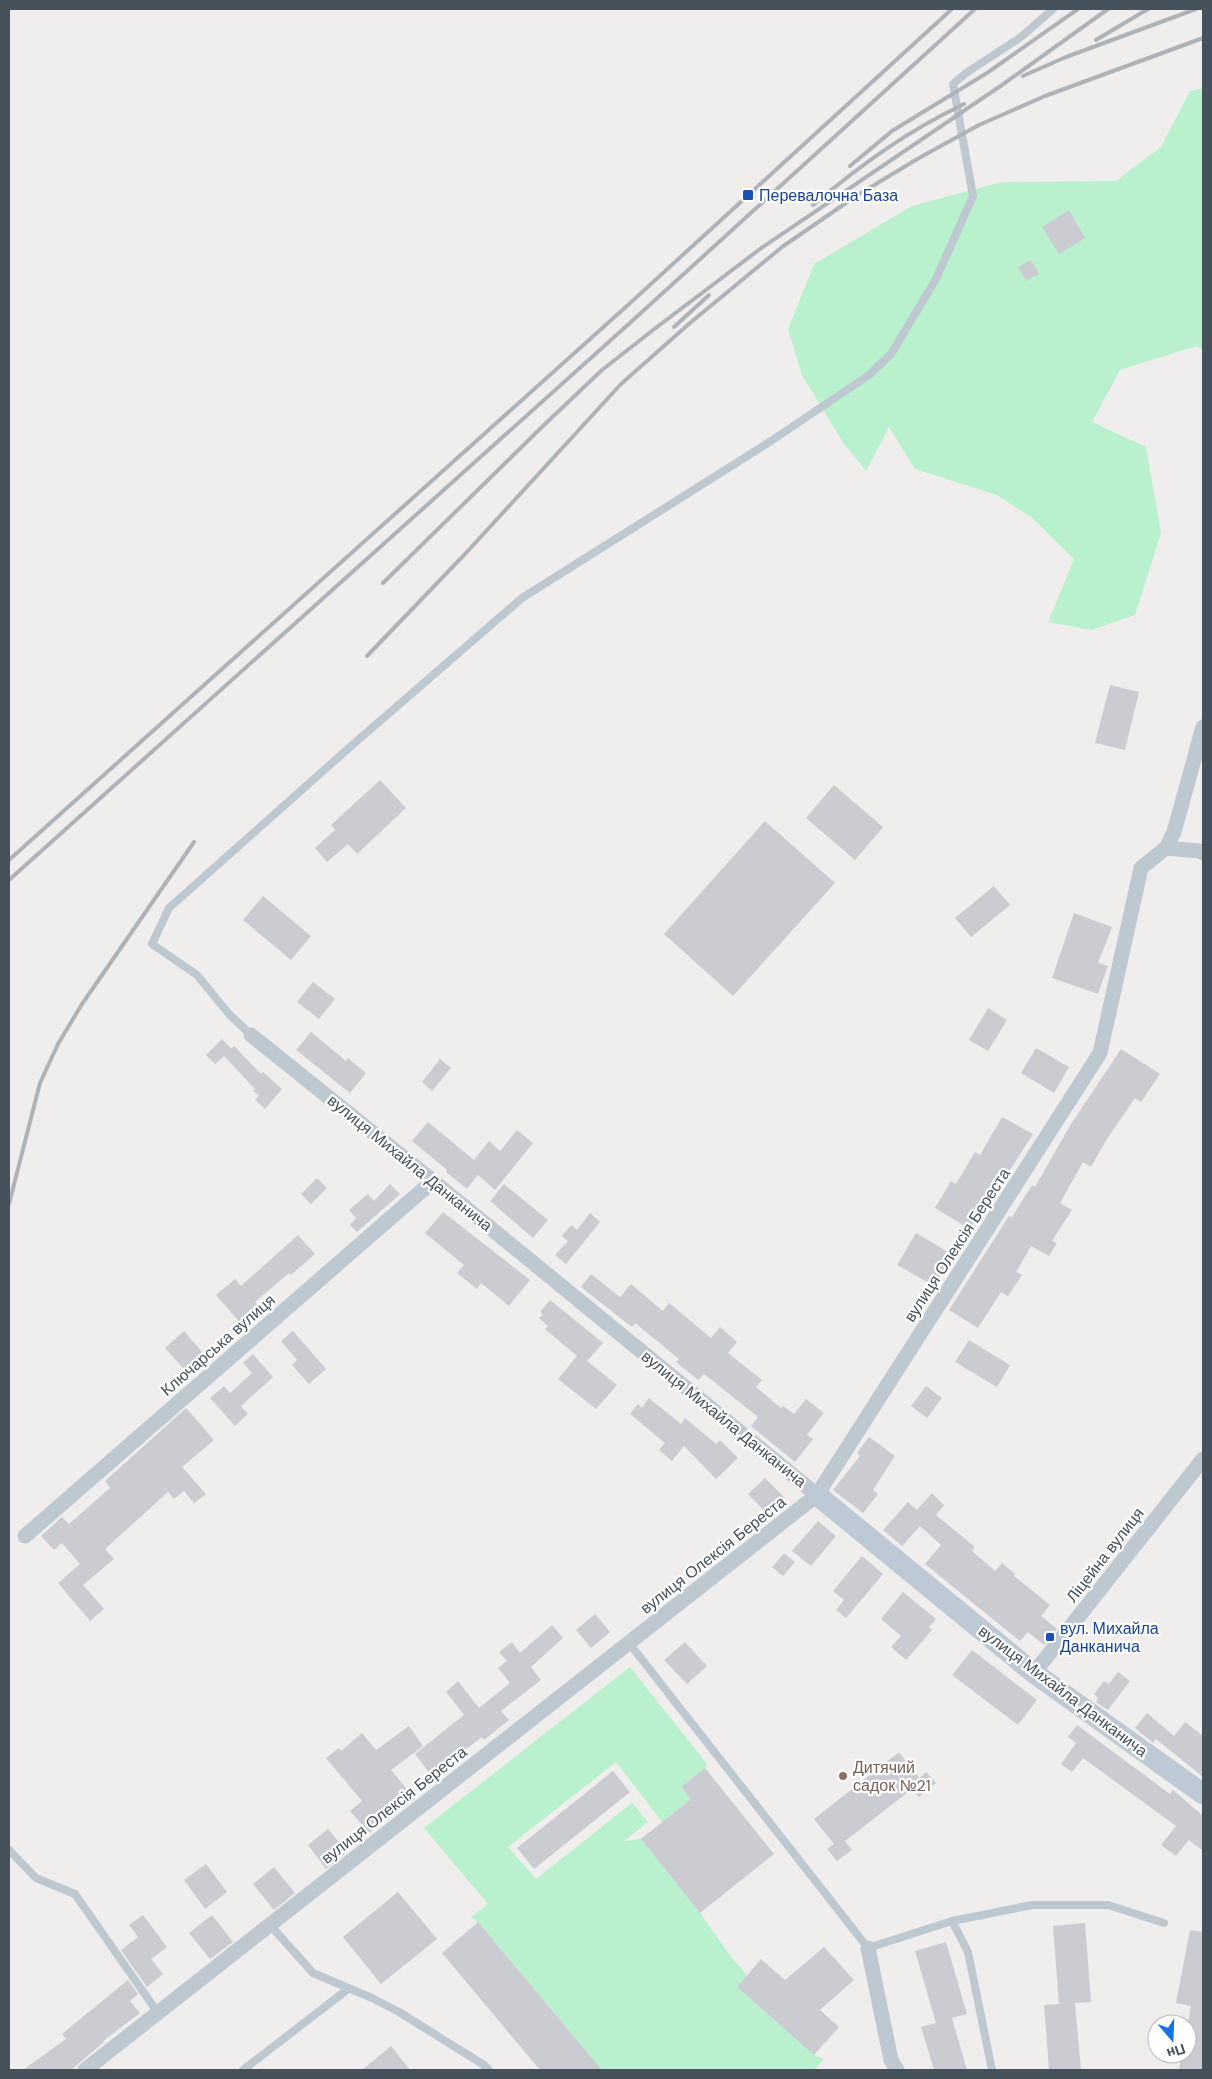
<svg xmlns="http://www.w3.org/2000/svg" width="1212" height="2079" viewBox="0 0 1212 2079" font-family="'DM Sans',sans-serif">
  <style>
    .green { fill: #b9f0cd }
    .building { fill: #caccd2 }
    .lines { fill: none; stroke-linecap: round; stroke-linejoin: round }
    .lane { stroke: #bdc8d0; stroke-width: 8 }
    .street { stroke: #bdc8d0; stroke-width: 15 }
    .secondary { stroke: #bdc9d5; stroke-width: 21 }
    .rail { stroke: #afb3b8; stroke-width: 4 }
    .transit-dot { fill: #1a4fb4; stroke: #fff; stroke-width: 2 }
    .education-dot { fill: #8d6e63; stroke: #fff; stroke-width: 2 }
    .labels { text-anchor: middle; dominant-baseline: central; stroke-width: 4.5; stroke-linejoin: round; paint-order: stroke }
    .transit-label { font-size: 16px; fill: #164399; stroke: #fff; text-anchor: start }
    .street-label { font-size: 16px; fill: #45515b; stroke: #fff }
    .education-label { font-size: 16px; fill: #785e54; stroke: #fff; text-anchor: start }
  </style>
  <rect width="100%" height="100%" fill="#f0eded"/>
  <g class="green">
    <path d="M1203,88V350L1197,346L1120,370L1092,422L1146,447L1161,533L1135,615L1091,630L1048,622L1074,559L1031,517L997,495L915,469L889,427L866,471L844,444L802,375L788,329L814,264L912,206L1002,182L1116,181L1161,147L1190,91Z"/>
    <path d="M630,1667L707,1764L705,1768L681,1787L691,1799L662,1822L616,1762L508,1847L536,1879L632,1803L648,1822L624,1841L641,1839L700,1913L732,1958L747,1975L737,1987L814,2055L824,2059L814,2070H602L478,1922L471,1917L488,1904L424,1828Z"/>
  </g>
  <g class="building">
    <path d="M1069,210L1085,238L1059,254L1042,227Z"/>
    <path d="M1031,260L1039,274L1026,281L1018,267Z"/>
    <path d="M1110,685L1139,692L1125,750L1095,743Z"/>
    <path d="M380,780L406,808L357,854L348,844L327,862L315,848L335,830L331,825Z"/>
    <path d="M834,785L883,827L855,860L806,818Z"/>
    <path d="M765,821L835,883L733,996L664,934Z"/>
    <path d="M994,886L1010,905L971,937L955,918Z"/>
    <path d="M263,896L311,936L291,960L243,920Z"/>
    <path d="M1074,913L1112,927L1098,963L1108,966L1098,994L1052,978Z"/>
    <path d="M313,982L335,999L319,1019L297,1002Z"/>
    <path d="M988,1008L1007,1020L988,1051L969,1040Z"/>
    <path d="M311,1032L346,1061L348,1058L366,1073L350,1093L296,1050Z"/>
    <path d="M222,1039L232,1049L227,1053L234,1046L261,1074L263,1072L282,1089L265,1109L255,1100L259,1095L253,1091L255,1089L224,1056L215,1064L206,1055Z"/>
    <path d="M1036,1048L1069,1067L1054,1093L1021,1073Z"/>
    <path d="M1121,1049L1160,1074L1141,1102L1135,1098L1107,1139L1091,1167L1083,1162L1060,1203L1072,1210L1052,1241L1057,1243L1049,1256L1031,1246L1016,1272L1022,1275L1008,1296L1001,1292L978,1328L949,1310L1009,1216L1012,1217L1032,1185L1035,1187L1071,1124Z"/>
    <path d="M440,1059L451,1068L432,1091L422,1082Z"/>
    <path d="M1002,1117L1033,1134L992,1198L989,1196L970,1229L935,1208L951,1181L956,1184L975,1152L980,1155Z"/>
    <path d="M428,1122L474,1160L489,1141L500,1151L517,1130L533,1143L495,1190L478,1175L467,1189L446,1172L447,1170L412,1141Z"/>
    <path d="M317,1178L327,1188L311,1204L301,1194Z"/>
    <path d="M390,1184L400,1194L357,1232L350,1225L356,1218L349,1210L368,1194L374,1201Z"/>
    <path d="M504,1184L548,1220L533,1238L490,1201Z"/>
    <path d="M443,1212L530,1280L509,1306L481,1283L477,1289L457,1273L464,1265L425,1233Z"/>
    <path d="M590,1213L600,1222L566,1264L555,1255L568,1241L562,1236L571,1225L577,1230Z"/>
    <path d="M916,1233L953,1255L934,1286L897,1265Z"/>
    <path d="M298,1235L315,1254L291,1275L289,1273L255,1302L261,1309L243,1326L216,1295L235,1279L241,1286Z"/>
    <path d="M591,1274L620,1297L631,1284L663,1311L669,1303L711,1338L720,1327L737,1342L728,1353L762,1380L756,1387L781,1408L783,1406L794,1414L806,1399L824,1413L807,1435L813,1439L795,1462L751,1426L758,1417L704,1374L698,1380L676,1362L679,1359L635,1323L632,1327L581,1287Z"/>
    <path d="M550,1300L603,1343L587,1361L617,1385L596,1409L558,1379L577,1356L545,1329L548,1326L539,1318L543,1315L540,1312Z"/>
    <path d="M184,1331L203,1353L184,1369L165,1348Z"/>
    <path d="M293,1331L326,1369L309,1384L292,1365L297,1360L281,1341Z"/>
    <path d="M969,1340L1010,1365L997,1387L955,1362Z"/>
    <path d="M253,1354L273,1377L241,1406L248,1414L235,1426L210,1398L224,1386L230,1393L252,1373L243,1363Z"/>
    <path d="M926,1386L942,1398L927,1418L911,1406Z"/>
    <path d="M649,1398L681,1424L685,1418L716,1444L720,1440L738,1458L716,1479L684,1446L672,1461L659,1450L665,1443L630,1414L638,1404L642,1408Z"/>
    <path d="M186,1408L214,1440L182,1467L206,1494L194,1503L184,1491L174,1499L168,1492L105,1549L114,1559L83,1585L104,1609L90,1621L58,1583L80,1564L62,1543L54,1550L41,1536L62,1517L69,1524L110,1488L105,1481Z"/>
    <path d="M869,1437L895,1456L873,1490L878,1494L863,1513L833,1490L860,1456L857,1453Z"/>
    <path d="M765,1478L785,1498L768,1515L748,1494Z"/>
    <path d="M932,1493L944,1505L936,1515L975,1547L972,1551L995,1571L1002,1563L1015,1574L1014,1576L1050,1605L1041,1616L1057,1629L1044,1645L1028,1632L1020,1641L925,1564L941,1545L920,1526L902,1546L883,1530L908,1502L917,1510Z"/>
    <path d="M818,1521L836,1536L811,1566L792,1551Z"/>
    <path d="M784,1553L795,1562L783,1576L772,1567Z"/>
    <path d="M862,1556L883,1574L846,1618L836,1610L844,1600L833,1591Z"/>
    <path d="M903,1592L936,1619L929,1627L932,1630L906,1660L891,1647L901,1636L881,1619Z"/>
    <path d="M595,1614L610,1632L591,1648L576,1630Z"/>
    <path d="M552,1625L563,1638L531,1667L541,1680L501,1711L509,1720L484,1740L482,1737L444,1766L445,1768L433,1778L415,1754L464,1715L446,1692L458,1681L479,1708L510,1683L498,1668L507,1661L499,1652L512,1642L520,1653Z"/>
    <path d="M685,1642L707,1666L687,1684L664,1660Z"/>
    <path d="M972,1650L1037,1700L1018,1725L952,1675Z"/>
    <path d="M1118,1672L1130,1681L1108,1710L1096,1702L1098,1698L1094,1694L1104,1681L1109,1684Z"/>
    <path d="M1147,1713L1174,1736L1185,1722L1203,1736V1777L1156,1739L1153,1743L1135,1728Z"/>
    <path d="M1077,1725L1170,1794L1173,1790L1203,1816V1851L1189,1840L1176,1856L1161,1845L1176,1826L1083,1758L1072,1772L1061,1764L1076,1743L1068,1737Z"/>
    <path d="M409,1726L423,1746L391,1770L415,1799L400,1810L399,1809L369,1833L350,1811L362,1801L326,1758L339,1748L341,1751L362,1733L376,1750Z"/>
    <path d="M899,1752L919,1778L926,1772L936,1783L919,1797L912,1789L845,1841L852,1850L837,1861L827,1849L834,1844L814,1819Z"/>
    <path d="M705,1768L774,1854L700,1913L641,1839L691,1799L681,1787Z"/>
    <path d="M613,1771L630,1792L534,1869L517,1848Z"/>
    <path d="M328,1829L347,1852L326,1869L308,1845Z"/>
    <path d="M206,1864L227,1892L205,1909L184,1880Z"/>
    <path d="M274,1867L295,1893L274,1910L253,1884Z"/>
    <path d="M398,1892L437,1939L381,1984L343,1937Z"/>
    <path d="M143,1915L167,1947L151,1959L163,1974L147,1987L121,1950L138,1937L129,1925Z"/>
    <path d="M212,1915L233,1942L210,1959L189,1933Z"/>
    <path d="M478,1922L602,2070H540L442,1953Z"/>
    <path d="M1085,1923L1091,2002L1075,2003L1081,2070H1049L1044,2005L1059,2004L1053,1926Z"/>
    <path d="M1190,1930L1203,1932V2070H1179L1182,2054H1187V2029L1191,2006L1176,2003Z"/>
    <path d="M946,1942L967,2014L952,2018L967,2070H934L921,2027L936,2023L915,1951Z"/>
    <path d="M824,1947L854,1980L820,2010L839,2027L814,2055L737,1987L761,1959L785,1980Z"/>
    <path d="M128,1980L138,1994L130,2001L140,2013L103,2041L104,2042L71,2070H23L66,2039L62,2034Z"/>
    <path d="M391,2046L410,2070H362Z"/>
  </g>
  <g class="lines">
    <g class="lane">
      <path d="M251,1035L229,1014L197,975L152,944L169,908L350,747L522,598L771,441L869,375L891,354L936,279L973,196L953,84L966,73L1021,37L1053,9"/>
      <path d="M629,1643L868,1948L952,1921L1032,1905H1108L1164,1923"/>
      <path d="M9,1850L36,1878L75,1894L158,2013"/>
      <path d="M952,1921L968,1952L992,2070"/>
      <path d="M270,1925L313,1973L372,1998L399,2012L484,2065L489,2070"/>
      <path d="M243,2070L348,1989"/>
    </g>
    <g class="street">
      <path d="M1166,848L1199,851L1203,853"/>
      <path d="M251,1035L433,1181L817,1495"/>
      <path d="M25,1536L433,1181"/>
      <path d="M1034,1673L1203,1459"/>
      <path d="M868,1948L891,2060L897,2070"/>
      <path d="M85,2070L817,1495L1100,1053L1141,868L1166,848L1174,832L1203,727"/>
    </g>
    <path class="secondary" d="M817,1495L1034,1673L1203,1794"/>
    <g class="rail">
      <path d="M1096,40L1148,9"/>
      <path d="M1023,76L1066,57L1196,9"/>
      <path d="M850,166L892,131L987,73L1078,9"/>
      <path d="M813,205C862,164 906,132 964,104"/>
      <path d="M674,327L709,295"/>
      <path d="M383,583L544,425L602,370L657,327L760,249L1002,85L1108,9"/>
      <path d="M367,656L466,553L621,384L690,323L782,247L856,196L919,158L979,125L1045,96L1203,38"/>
      <path d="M9,860L628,305L952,9"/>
      <path d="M9,880L631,322L975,9"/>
      <path d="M9,1204L40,1083L58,1044L82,1004L194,842"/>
    </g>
  </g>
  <g class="transit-dot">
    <rect x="742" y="189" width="12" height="12" rx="2.5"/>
    <rect x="1045" y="1632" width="10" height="10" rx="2.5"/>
  </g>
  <circle class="education-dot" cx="843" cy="1776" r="5"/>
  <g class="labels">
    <g class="transit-label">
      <text x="759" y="195">Перевалочна База</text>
      <text x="1060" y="1628">вул. Михайла<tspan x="1060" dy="18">Данканича</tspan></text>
    </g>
    <g class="street-label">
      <text transform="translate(410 1163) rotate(39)">вулиця Михайла Данканича</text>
      <text transform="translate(957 1245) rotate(-57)">вулиця Олексія Береста</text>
      <text transform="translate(218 1345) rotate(-41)">Ключарська вулиця</text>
      <text transform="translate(724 1419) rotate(39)">вулиця Михайла Данканича</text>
      <text transform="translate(713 1555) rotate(-38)">вулиця Олексія Береста</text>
      <text transform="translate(1105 1555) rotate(-52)">Ліцейна вулиця</text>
      <text transform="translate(1063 1691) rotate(37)">вулиця Михайла Данканича</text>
      <text transform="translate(394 1805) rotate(-38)">вулиця Олексія Береста</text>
    </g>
    <g class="education-label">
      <text x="853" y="1767">Дитячий<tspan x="853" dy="18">садок №21</tspan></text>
    </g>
  </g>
  <rect width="1212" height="2079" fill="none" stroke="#45515b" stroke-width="20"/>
  <g transform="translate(1172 2039) rotate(161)"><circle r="24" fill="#ffffff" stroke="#b5b9bd"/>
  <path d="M0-4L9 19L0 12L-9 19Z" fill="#1472e3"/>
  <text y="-8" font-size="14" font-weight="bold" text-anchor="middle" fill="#45515b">Пн</text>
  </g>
</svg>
